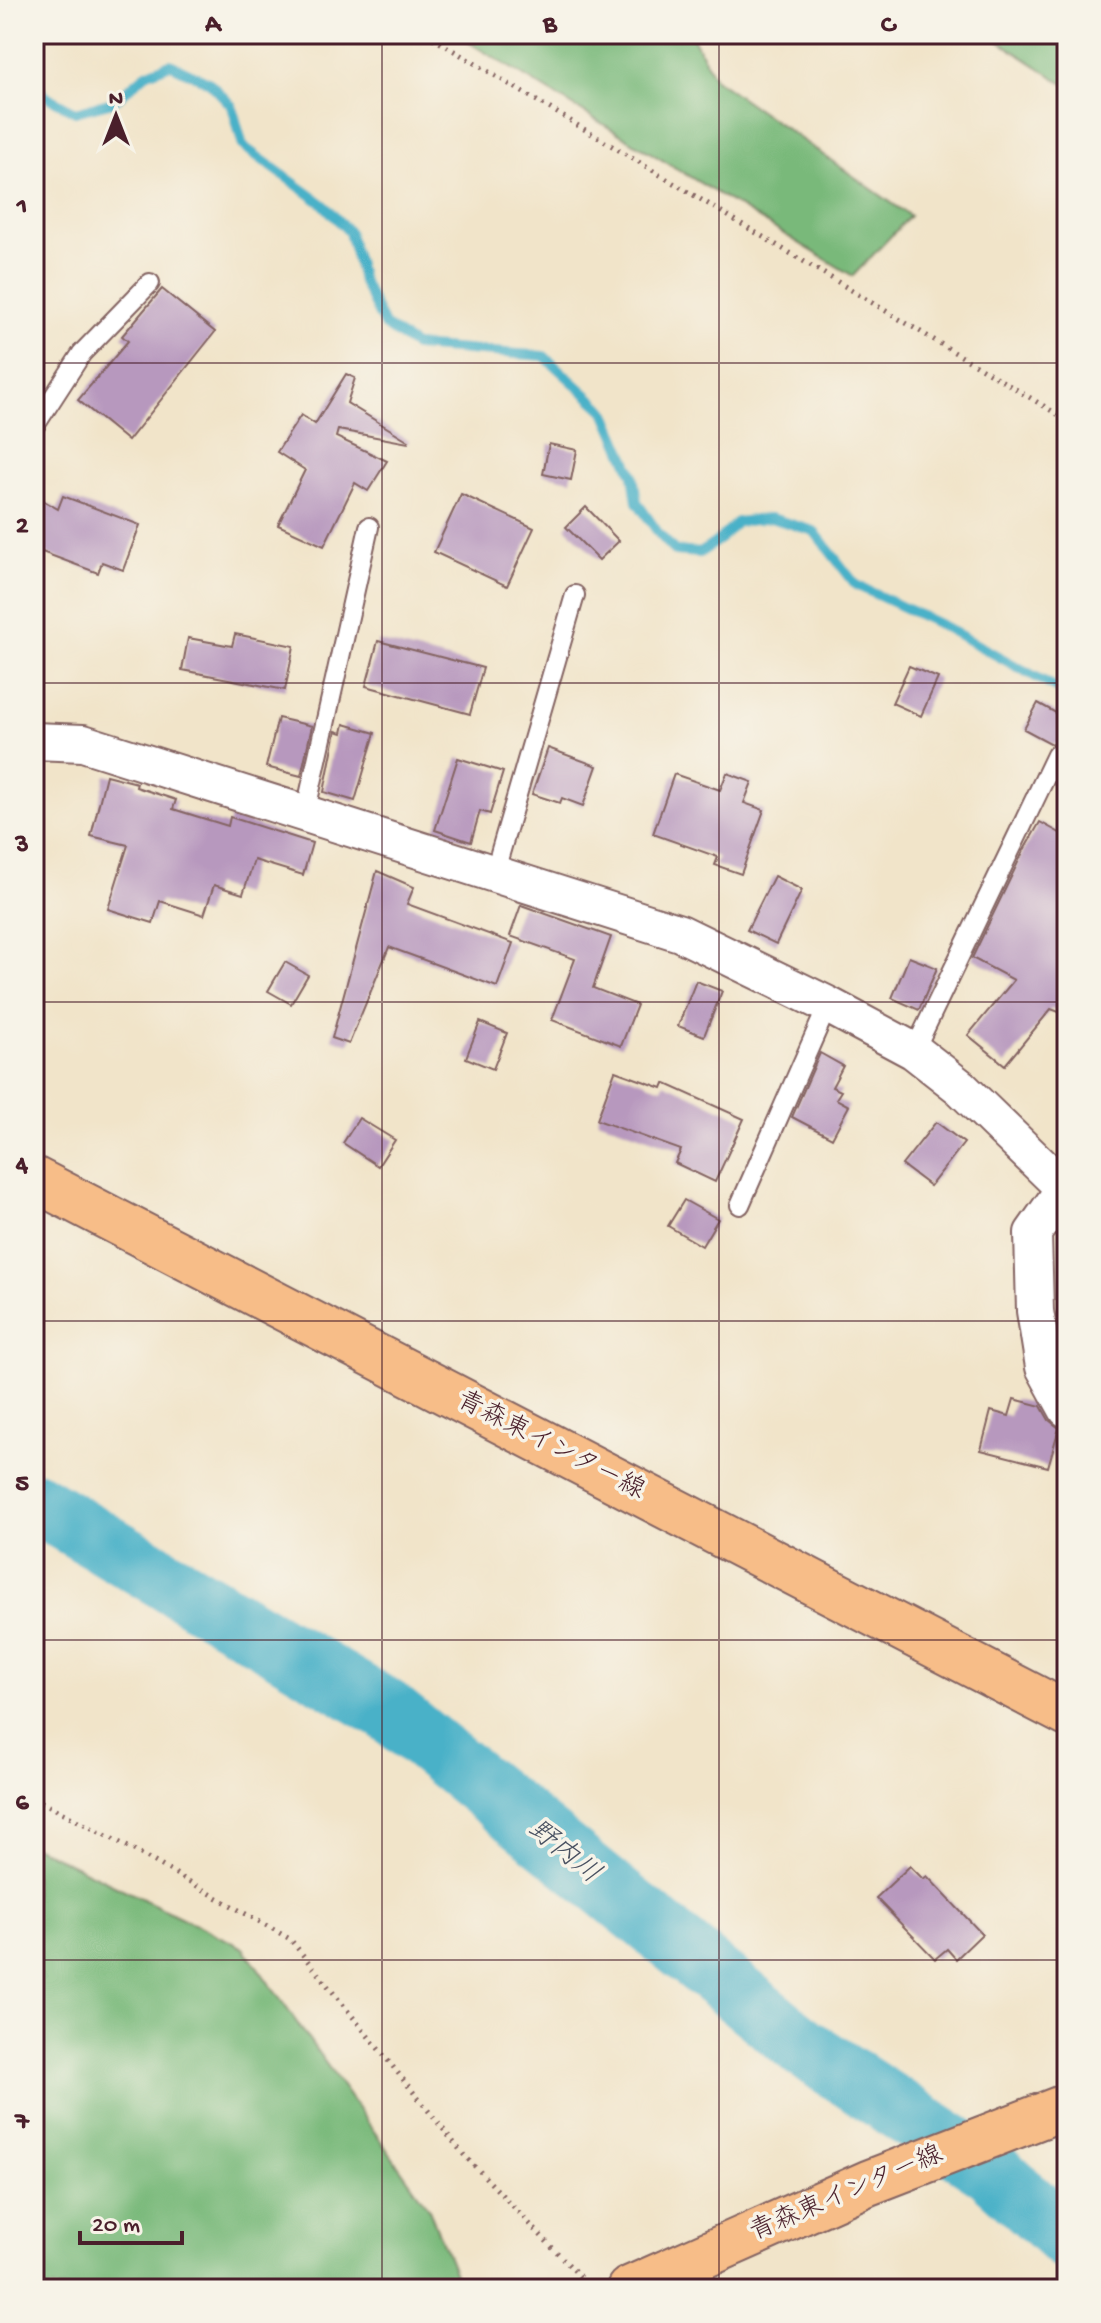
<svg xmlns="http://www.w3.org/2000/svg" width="1101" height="2323" viewBox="0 0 1101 2323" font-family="'Gochi Hand','Klee One',sans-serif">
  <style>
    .forest { fill: #79b97a; stroke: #626c52; stroke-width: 2 }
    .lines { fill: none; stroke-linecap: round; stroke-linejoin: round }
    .stream { stroke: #49b1c8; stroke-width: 10 }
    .river { stroke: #49b1c8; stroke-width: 62 }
    .building { fill: #b798be }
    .service-casing { stroke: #846462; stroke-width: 22 }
    .minor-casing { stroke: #846462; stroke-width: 40 }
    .primary-casing { stroke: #846462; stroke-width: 48 }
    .motorway-casing { stroke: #846462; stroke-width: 48 }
    .path { stroke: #846462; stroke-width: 5; stroke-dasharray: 2 6; stroke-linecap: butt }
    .service { stroke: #fff; stroke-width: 18 }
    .minor { stroke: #fff; stroke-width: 36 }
    .primary { stroke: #f7bd88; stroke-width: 44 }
    .motorway { stroke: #f7bd88; stroke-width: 44 }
    .grid { fill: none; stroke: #4a1f2b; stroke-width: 2; stroke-opacity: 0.55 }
    .labels { text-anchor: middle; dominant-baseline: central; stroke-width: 7; stroke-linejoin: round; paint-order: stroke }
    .street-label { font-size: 26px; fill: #4a1f2b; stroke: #f7f3e8 }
    .water-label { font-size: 28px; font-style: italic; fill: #4a5262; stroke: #f7f3e8 }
    .neatline { fill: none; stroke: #4a1f2b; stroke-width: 3 }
    .grid-label { font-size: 26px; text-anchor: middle; font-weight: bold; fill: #4a1f2b }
  </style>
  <rect width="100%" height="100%" fill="#f7f3e8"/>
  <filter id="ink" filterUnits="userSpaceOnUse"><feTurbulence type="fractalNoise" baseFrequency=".0125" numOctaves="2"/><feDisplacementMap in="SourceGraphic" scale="16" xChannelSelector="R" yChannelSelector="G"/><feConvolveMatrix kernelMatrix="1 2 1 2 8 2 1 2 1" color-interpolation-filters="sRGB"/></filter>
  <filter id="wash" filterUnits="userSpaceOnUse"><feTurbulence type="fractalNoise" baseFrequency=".006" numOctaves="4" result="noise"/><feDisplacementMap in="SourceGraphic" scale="32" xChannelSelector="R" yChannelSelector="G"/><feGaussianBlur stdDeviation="1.8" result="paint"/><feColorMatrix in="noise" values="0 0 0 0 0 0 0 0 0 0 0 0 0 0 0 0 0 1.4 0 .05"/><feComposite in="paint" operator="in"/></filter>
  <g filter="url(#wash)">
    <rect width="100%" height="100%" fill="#f1e4c9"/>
    <g class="forest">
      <path d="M455,34H691L715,79L910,216L853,276Z"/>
      <path d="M988,34H1067V86Z"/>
      <path d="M34,1846L244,1948L429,2209L457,2279L440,2289H34Z"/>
    </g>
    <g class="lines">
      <path class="stream" d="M34,78L43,94L75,112L113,102L146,74L170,64L210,83L232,106L243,146L323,204L349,232L362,280L384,325L415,346L544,356L605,411L633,475L637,502L659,534L675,551L700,553L720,539L737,522L771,518L814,531L856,585L943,626L1067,694"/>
      <path class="river" d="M34,1502L387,1710L806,2049L990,2169L1067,2239"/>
    </g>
    <g id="blocks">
      <g class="building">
        <path d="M162,289L215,332L128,441L78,400L128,341L122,336Z"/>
        <path d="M346,374L355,378L347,403L409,441L408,443L338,430L336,437L387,461L368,491L355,483L324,546L278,525L305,470L277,452L301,415L315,424Z"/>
        <path d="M549,444L577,450L571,480L543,474Z"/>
        <path d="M461,494L534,528L507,586L434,552Z"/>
        <path d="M34,495L58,509L63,496L140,525L123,570L102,562L98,573L34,549Z"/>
        <path d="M586,507L619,541L599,560L566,527Z"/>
        <path d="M235,634L294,646L285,690L182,670L188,638L232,646Z"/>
        <path d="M378,641L483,668L470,714L366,686Z"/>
        <path d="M909,666L938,678L921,716L892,703Z"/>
        <path d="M1038,703L1067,719V751L1062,745L1052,744L1024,729Z"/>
        <path d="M278,718L312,726L301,776L266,767Z"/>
        <path d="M344,724L375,733L355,801L324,792L336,731L342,733Z"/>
        <path d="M548,748L597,766L583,806L562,798L560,803L532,794Z"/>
        <path d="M458,758L503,772L490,814L480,811L471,842L435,830Z"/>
        <path d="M727,773L752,782L744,803L764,810L741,874L715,865L718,857L653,834L674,774L720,790Z"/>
        <path d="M106,775L137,783L136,787L176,800L173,809L228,826L230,817L312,843L303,875L254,860L243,894L214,885L204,915L160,901L153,923L108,909L128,845L91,836Z"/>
        <path d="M1040,822L1067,837V1015L1051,1009L1005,1065L968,1035L1014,980L972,958L1024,850Z"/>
        <path d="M377,871L414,887L407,904L513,943L497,987L389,947L349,1044L332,1038Z"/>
        <path d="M774,876L802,890L776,944L747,930Z"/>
        <path d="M521,905L611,937L593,988L637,1005L621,1046L552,1020L575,959L510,936Z"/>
        <path d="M909,957L937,968L919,1010L892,998Z"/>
        <path d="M285,962L308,975L291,1004L268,991Z"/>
        <path d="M696,981L722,991L704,1036L678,1026Z"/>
        <path d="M480,1022L507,1033L493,1069L466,1058Z"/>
        <path d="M820,1053L843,1066L832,1087L841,1091L836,1099L849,1106L832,1138L792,1117Z"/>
        <path d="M615,1071L662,1088L664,1083L744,1119L715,1182L675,1163L681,1150L597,1120Z"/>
        <path d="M359,1118L395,1140L378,1166L343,1143Z"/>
        <path d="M936,1122L964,1143L930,1186L902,1165Z"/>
        <path d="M684,1200L718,1219L702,1246L668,1226Z"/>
        <path d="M1014,1399L1041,1406L1049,1420L1059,1428L1048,1467L981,1450L991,1411L1009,1416Z"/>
        <path d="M910,1866L923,1879L927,1876L982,1934L956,1959L947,1949L935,1959L876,1898Z"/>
      </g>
    </g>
  </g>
  <g filter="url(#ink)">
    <use href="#blocks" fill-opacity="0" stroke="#846462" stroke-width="2"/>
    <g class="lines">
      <g class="service-casing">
        <g id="service">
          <path d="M34,427L82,353L150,283"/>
          <path d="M305,814L369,527"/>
          <path d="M494,874L575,595"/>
          <path d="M914,1051L1056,755"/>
          <path d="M740,1205L828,1005"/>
        </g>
      </g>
      <g class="minor-casing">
        <g id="minor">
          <path d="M34,741L83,743L680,933L828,1005L914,1051L960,1087L1067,1191"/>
          <path d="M1064,1189L1033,1233L1035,1311L1044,1367L1067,1409"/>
        </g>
      </g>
      <g class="primary-casing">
        <path id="primary" d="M34,1179L1067,1714"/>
      </g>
      <g class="motorway-casing">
        <path id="motorway" d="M629,2289L868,2183L1067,2106"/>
      </g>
      <g class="path">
        <path d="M426,34L1067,420"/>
        <path d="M34,1798L132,1849L290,1939L464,2155L591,2288"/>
      </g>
      <use href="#service" class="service"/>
      <use href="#minor" class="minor"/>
      <use href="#primary" class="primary"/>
      <use href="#motorway" class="motorway"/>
    </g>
  </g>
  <path class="grid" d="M382,34V2289M719,34V2289M34,363H1067M34,683H1067M34,1002H1067M34,1321H1067M34,1640H1067M34,1960H1067"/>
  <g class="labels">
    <g class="street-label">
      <text transform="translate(550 1447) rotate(27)">青森東インター線</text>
      <text transform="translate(847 2195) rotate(-23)">青森東インター線</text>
    </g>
    <g class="water-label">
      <text transform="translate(563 1853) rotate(39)">野内川</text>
    </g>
  </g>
  <rect width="1101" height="2323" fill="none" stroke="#f7f3e8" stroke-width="88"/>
  <g transform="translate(116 116)" stroke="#f7f3e8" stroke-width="6" paint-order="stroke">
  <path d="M0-6L14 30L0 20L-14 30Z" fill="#4a1f2b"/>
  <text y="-12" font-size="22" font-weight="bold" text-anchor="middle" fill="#4a1f2b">N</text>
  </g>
  <path d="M80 2231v12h102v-12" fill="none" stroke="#4a1f2b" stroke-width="4"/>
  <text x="92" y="2231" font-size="24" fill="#4a1f2b" stroke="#f7f3e8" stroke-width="6" paint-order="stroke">20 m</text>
  <rect x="44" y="44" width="1013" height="2235" class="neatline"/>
  <g class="grid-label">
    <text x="213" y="31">A</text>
    <text x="550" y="31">B</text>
    <text x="888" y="31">C</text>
    <text x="22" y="213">1</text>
    <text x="22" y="532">2</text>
    <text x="22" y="851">3</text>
    <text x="22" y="1171">4</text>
    <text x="22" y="1490">5</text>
    <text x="22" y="1809">6</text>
    <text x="22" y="2128">7</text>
  </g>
</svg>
